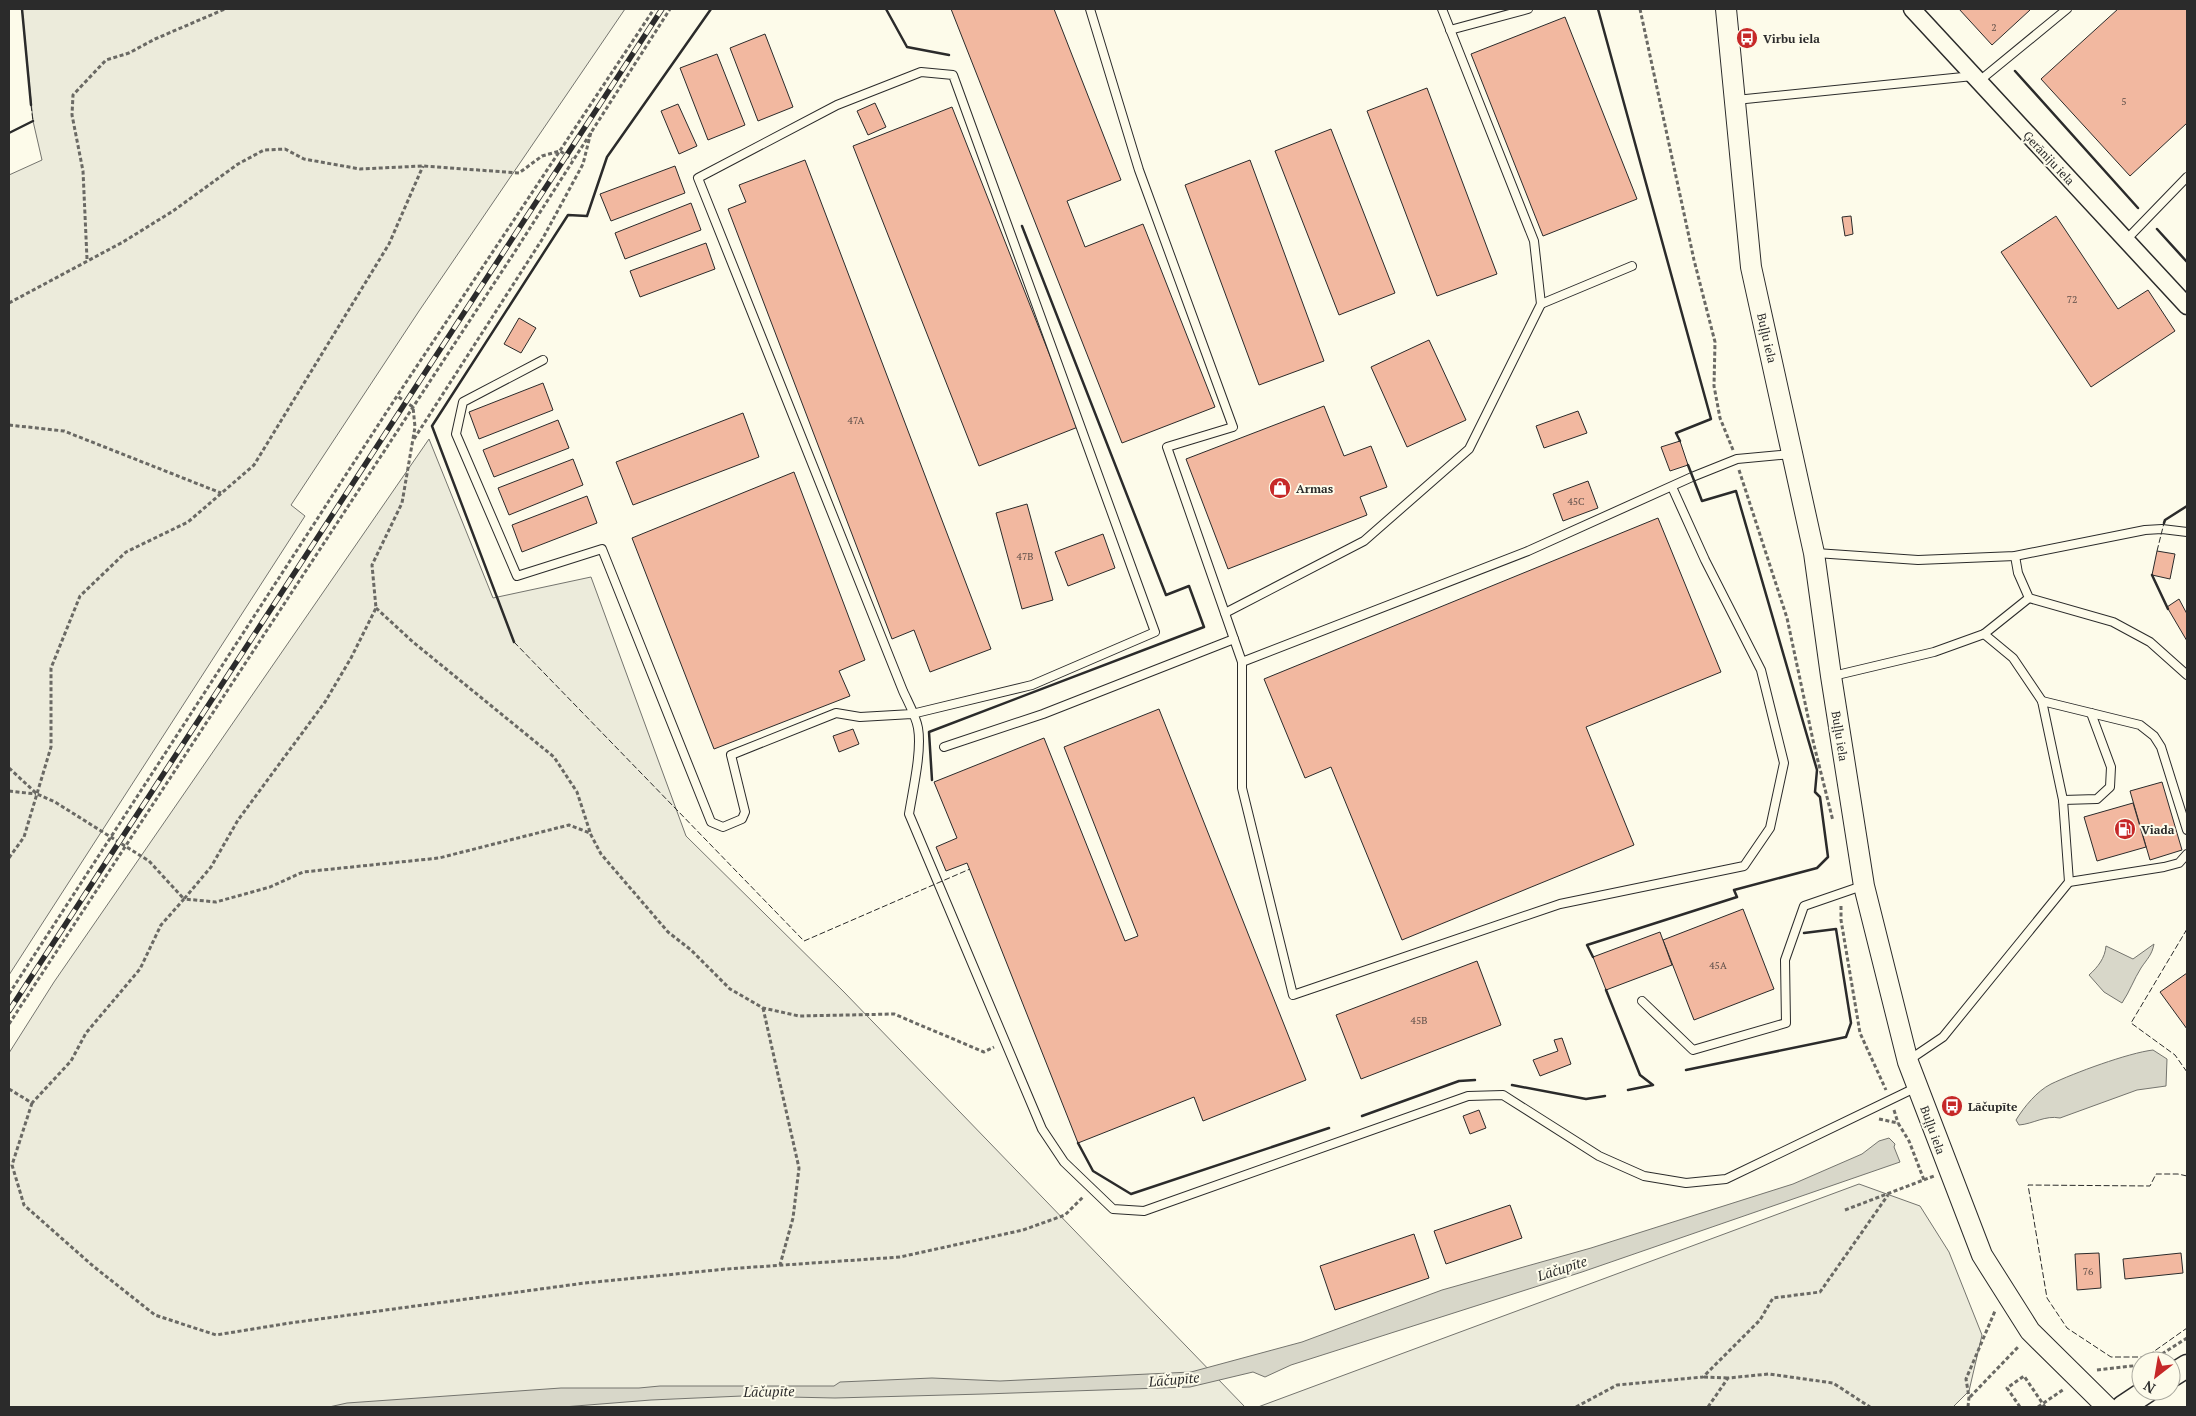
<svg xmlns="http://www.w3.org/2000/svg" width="2196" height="1416" viewBox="0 0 2196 1416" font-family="'PT Serif',serif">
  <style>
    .green { fill: #ecebdb; stroke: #74746e }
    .water { fill: #d8d7c9; stroke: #74746e }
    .building { fill: #f2b8a0; stroke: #2b2b2b }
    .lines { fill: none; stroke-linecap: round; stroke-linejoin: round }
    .service-casing { stroke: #2b2b2b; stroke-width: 10 }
    .minor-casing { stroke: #2b2b2b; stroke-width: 19 }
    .tertiary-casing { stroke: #2b2b2b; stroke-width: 22 }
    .secondary-casing { stroke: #2b2b2b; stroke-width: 25 }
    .path { stroke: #6a6964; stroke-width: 3; stroke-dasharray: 4 2.5; stroke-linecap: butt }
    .service { stroke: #fdfbea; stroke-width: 8 }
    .minor { stroke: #fdfbea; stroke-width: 16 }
    .tertiary { stroke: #fdfbea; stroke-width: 20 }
    .secondary { stroke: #fdfbea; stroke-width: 22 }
    .rail-casing { stroke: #2b2b2b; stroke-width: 5.5 }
    .rail { stroke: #fdfbea; stroke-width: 4; stroke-dasharray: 11; stroke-linecap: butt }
    .fence { stroke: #2b2b2b; stroke-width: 1; stroke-dasharray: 6 2.5; stroke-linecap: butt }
    .wall { stroke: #2b2b2b; stroke-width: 2.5 }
    .labels { text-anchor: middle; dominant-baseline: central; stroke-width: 4; stroke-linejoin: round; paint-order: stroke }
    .number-label { font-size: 10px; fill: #5d4e48 }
    .poi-label { font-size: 12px; font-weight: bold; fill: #2b2b2b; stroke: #fdfbea; text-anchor: start }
    .street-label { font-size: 12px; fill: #2b2b2b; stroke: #fdfbea }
    .water-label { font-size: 14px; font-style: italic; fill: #2b2b2b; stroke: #fdfbea }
  </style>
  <rect width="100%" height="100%" fill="#fdfbea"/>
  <g class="green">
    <path d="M22,9H625L419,311L291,505L305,516L9,975V175L42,160L33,121Z"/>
    <path d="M429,439L493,598L591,577L686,836L844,992L1245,1407H9V1053L54,982Z"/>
    <path d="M1859,1184L1920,1206L1949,1252L1982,1335L1969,1391L1953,1407H1258Z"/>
  </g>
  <g class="water">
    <path d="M2154,944C2152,955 2147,959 2141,968C2134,979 2130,991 2122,1003L2104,992L2089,975C2098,967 2105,958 2106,946L2133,959Z"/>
    <path d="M2153,1050L2167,1059L2166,1086L2137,1090L2060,1118C2045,1115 2033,1124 2019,1125L2016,1120C2024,1107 2037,1091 2051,1084C2074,1073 2128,1053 2153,1050Z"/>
    <path d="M1889,1138L1895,1144L1894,1147L1900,1162L1582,1272L1291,1365L1265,1377L1253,1372L1190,1387L984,1394L835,1398L742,1396L651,1400L563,1407H329L347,1403L561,1388H639L660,1386H834L840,1382L932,1378L1000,1381L1191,1372L1302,1342L1442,1290L1591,1248L1793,1184L1862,1154L1879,1141Z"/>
  </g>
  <g class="building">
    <path d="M951,9H1054L1121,180L1067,201L1085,247L1143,224L1215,407L1122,443Z"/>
    <path d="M1959,9H2030V10L1992,45Z"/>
    <path d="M2118,9H2187V123L2130,176L2041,79Z"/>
    <path d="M1565,17L1637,199L1543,236L1471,54Z"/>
    <path d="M765,34L793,107L758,121L730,48Z"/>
    <path d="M717,54L745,125L708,140L680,68Z"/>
    <path d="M1427,88L1497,274L1437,296L1367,111Z"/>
    <path d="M875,103L886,127L868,135L857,111Z"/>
    <path d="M678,104L697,146L679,154L661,111Z"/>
    <path d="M952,107L1078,427L979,466L853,146Z"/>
    <path d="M1331,129L1395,293L1339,315L1275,151Z"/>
    <path d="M805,160L991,649L930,672L914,630L892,639L728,209L746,202L739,185Z"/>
    <path d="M1250,160L1324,361L1259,385L1185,185Z"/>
    <path d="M675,166L685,193L611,221L600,194Z"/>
    <path d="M691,203L701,230L625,259L615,233Z"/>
    <path d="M1851,216L1853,234L1845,236L1842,217Z"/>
    <path d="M2056,216L2118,309L2148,290L2175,331L2091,387L2001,252Z"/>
    <path d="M706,243L715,269L640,297L630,271Z"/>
    <path d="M519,318L536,328L521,353L504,344Z"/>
    <path d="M1429,340L1466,420L1407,447L1371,367Z"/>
    <path d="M543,383L553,410L479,439L469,412Z"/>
    <path d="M1324,406L1344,456L1371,446L1387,487L1360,497L1367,515L1228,569L1186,459Z"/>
    <path d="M1578,411L1587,433L1544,448L1536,426Z"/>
    <path d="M743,413L759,457L633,505L616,462Z"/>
    <path d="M558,420L569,448L494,477L483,450Z"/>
    <path d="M1680,441L1688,465L1670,471L1661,447Z"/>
    <path d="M573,459L583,485L509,515L498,488Z"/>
    <path d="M794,472L865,660L839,671L850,696L714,749L632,538Z"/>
    <path d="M1588,481L1598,508L1563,521L1553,494Z"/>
    <path d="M587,496L597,523L522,552L512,525Z"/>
    <path d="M1027,504L1053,600L1022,609L996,513Z"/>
    <path d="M1658,518L1721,672L1586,727L1634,845L1402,940L1331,767L1305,778L1264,679Z"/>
    <path d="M1103,534L1115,568L1068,586L1055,552Z"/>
    <path d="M2157,551L2175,554L2170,579L2152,575Z"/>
    <path d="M2179,599L2187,614V641L2167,607Z"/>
    <path d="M1159,709L1306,1080L1203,1121L1194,1097L1078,1143L967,863L946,871L936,847L957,838L934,782L1044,738L1125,941L1138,936L1064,747Z"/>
    <path d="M853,729L859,744L839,752L833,736Z"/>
    <path d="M2162,782L2182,850L2150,860L2130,791Z"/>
    <path d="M2133,803L2146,847L2097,861L2084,817Z"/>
    <path d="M1743,909L1774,989L1694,1020L1663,940Z"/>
    <path d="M1660,932L1672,965L1606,990L1593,957Z"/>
    <path d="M1477,961L1501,1025L1361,1079L1336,1015Z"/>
    <path d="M2187,973V1029L2160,992Z"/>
    <path d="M1562,1038L1571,1064L1540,1076L1533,1060L1558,1051L1554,1040Z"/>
    <path d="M1479,1110L1486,1128L1470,1134L1463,1116Z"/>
    <path d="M1510,1205L1522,1238L1446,1264L1434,1231Z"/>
    <path d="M1414,1234L1429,1278L1335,1310L1320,1266Z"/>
    <path d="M2099,1253L2101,1288L2077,1290L2075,1254Z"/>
    <path d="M2181,1253L2183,1273L2125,1279L2123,1259Z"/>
  </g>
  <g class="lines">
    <g class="service-casing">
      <g id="service">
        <path d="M1090,9L1139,170L1233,427L1167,447L1242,662L1528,551L1692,477L1737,459L1792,454"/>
        <path d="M1450,30L1528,9"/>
        <path d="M1978,82L2067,9"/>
        <path d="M1736,100L1973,76"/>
        <path d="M2126,240L2187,177"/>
        <path d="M1541,304L1632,266"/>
        <path d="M543,360L463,402L456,434L517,576L602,549L711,822L723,827L742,819L745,812L731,755L836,713L860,717L912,714L1032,685L1155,632L953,75L921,72L837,105L698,178L903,691C908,702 916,716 918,728C922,751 913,789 909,814L1042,1129L1064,1162L1113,1209L1144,1211L1468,1096L1503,1095L1599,1156L1644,1176L1686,1183L1726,1179L1917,1087"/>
        <path d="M1816,553L1918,560L2015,556L2145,530L2162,529L2187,532"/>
        <path d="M2015,556L2018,573L2029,598L2113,622L2150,642L2187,675"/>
        <path d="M1225,613L1364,541L1469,449L1541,304L1534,241L1442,9"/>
        <path d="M1984,634L2029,598"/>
        <path d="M1242,662V788L1293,995L1560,904L1744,866L1770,828L1784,763L1761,670L1705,560L1672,487"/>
        <path d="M1833,676L1934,652L1984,634L2013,658L2042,701L2063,800L2069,882L1943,1037L1909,1060"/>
        <path d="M2042,701L2140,725L2154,736L2161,747L2187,830"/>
        <path d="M944,747L1043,714L1234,639"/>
        <path d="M2063,800L2097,799L2110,787L2111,767L2091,713"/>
        <path d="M2069,882L2164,867L2179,863L2187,854"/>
        <path d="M1642,1001L1693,1050L1786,1023L1785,960L1804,906L1862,886"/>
      </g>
    </g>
    <g class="minor-casing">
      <path id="minor" d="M1912,9L2187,306"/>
    </g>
    <g class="tertiary-casing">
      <path id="tertiary" d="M1726,9L1751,267L1814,553L1831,676L1864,886L1908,1062L1982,1255L2030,1331L2107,1407"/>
    </g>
    <g class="secondary-casing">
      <g id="secondary">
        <path d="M2171,1376L2187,1366"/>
        <path d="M2123,1407L2147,1391"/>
      </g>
    </g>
    <g class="path">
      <path d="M1640,9L1694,260L1715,342L1714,386L1720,418L1733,450"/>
      <path d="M87,259L83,171L72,115L73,95L106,60L129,53L155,39L225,9"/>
      <path d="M9,303L123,242L173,211L238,164L264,150L285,149L304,159L360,169L423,166L519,173L542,156L560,151L572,159"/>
      <path d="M9,425L64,431L221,493"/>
      <path d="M414,439L543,238L583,164L591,132"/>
      <path d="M1739,470L1787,618L1814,745L1833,821"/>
      <path d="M376,608L413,642L554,757L577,792L590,832"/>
      <path d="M9,768L37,794L55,802L149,861L184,899L211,867L238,820L325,702L351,658L376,608L372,565L402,503L415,427L413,407L397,396"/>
      <path d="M9,791L36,794"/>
      <path d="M9,858L24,837L51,747V668L80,596L126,552L188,522L254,465L389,244L423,166"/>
      <path d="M1841,906V920L1860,1033L1886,1090"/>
      <path d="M9,994L397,396L654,9"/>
      <path d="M763,1008L799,1168L793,1218L780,1265"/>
      <path d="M9,1024L514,253L670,9"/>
      <path d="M9,1089L32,1103L71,1061L86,1033L140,969L161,925L184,899L216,902L270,887L303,872L439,858L569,825L590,833L601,854L668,932L691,950L730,989L763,1008L799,1016L894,1014L984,1052L994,1047"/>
      <path d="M32,1103L12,1165L24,1205L93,1266L155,1315L216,1335L290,1323L585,1283L726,1269L900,1257L1023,1230L1065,1215L1084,1196"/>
      <path d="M1894,1110L1898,1123"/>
      <path d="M1879,1119L1898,1123L1909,1141L1924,1180"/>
      <path d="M1845,1210L1934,1176"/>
      <path d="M2151,1361L2187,1338"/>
      <path d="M2097,1370L2141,1365"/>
      <path d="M1704,1377L1728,1378"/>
      <path d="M1970,1397L2019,1346"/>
      <path d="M1576,1407L1617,1385L1703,1377L1760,1320L1773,1298L1820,1292L1888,1195"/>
      <path d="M1708,1407L1728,1378L1769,1374L1833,1383L1870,1407"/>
      <path d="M1968,1407L1969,1397L1966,1379L1995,1311"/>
      <path d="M2020,1407L2007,1388L2024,1376L2045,1407"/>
      <path d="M2038,1407L2064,1389"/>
    </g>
    <use href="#service" class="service"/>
    <use href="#minor" class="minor"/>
    <use href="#tertiary" class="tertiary"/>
    <use href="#secondary" class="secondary"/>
    <g class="rail-casing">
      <path id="rail" d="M9,1011L662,9"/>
    </g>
    <use href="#rail" class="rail"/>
    <g class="fence">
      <path d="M31,105L33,121"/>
      <path d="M2157,551L2164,523"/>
      <path d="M514,642L804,941L970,869"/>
      <path d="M2187,929L2131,1023L2175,1055L2187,1072"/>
      <path d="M2187,1176L2178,1174H2156L2150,1186L2028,1185L2047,1298L2067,1328L2111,1357H2146L2187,1328"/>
    </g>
    <g class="wall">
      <path d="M22,9L31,105"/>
      <path d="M886,9L907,47L949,55"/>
      <path d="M1598,9L1711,419L1676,433L1680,441"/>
      <path d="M2015,71L2138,208"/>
      <path d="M9,133L33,121"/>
      <path d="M2157,229L2187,262"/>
      <path d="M2164,523L2165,520L2187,506"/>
      <path d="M2152,575L2168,609"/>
      <path d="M514,642L432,426L568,215L587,216L607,157L711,9"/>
      <path d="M932,780L929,732L1204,627L1189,586L1166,595L1022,226"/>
      <path d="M1593,957L1587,945L1737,897L1734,890L1817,868L1828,857L1820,797L1815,792L1817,770L1736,491L1702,501L1688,465"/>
      <path d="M1606,990L1640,1075L1653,1085L1628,1090"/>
      <path d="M1686,1070L1846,1037L1851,1023L1836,929L1804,933"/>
      <path d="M1512,1085L1586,1099L1605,1096"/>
      <path d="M1362,1116L1459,1081L1475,1080"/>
      <path d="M1078,1143L1093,1171L1131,1194L1329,1128"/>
    </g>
  </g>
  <defs>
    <g id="bus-disc" transform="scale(1.125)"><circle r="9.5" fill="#c62828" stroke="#fdfbea"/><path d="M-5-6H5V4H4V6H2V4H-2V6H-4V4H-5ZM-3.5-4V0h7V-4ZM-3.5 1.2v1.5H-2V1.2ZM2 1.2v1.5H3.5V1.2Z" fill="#fff"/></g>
    <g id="shop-disc" transform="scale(1.125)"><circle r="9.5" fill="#c62828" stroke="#fdfbea"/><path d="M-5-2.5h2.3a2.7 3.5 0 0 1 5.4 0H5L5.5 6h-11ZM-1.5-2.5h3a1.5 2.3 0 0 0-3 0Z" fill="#fff"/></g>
    <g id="fuel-disc" transform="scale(1.125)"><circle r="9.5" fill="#c62828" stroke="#fdfbea"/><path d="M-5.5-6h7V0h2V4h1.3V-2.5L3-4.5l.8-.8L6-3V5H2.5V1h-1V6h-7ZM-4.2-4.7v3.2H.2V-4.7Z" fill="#fff"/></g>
  </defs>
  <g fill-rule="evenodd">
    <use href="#bus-disc" x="1747" y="38"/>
    <use href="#shop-disc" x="1280" y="488"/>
    <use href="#fuel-disc" x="2125" y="829"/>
    <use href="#bus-disc" x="1952" y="1106"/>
  </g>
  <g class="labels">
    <g class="number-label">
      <text x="1994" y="27">2</text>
      <text x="2124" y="101">5</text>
      <text x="2072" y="299">72</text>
      <text x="856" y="420">47A</text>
      <text x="1576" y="501">45C</text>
      <text x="1025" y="556">47B</text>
      <text x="1718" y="965">45A</text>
      <text x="1419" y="1020">45B</text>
      <text x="2088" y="1271">76</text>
    </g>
    <g class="poi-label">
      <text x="1763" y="38">Virbu iela</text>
      <text x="1296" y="488">Armas</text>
      <text x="2141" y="829">Viada</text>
      <text x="1968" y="1106">Lāčupīte</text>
    </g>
    <g class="street-label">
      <text transform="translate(2049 158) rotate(47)">Ģerāniju iela</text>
      <text transform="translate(1767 338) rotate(77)">Buļļu iela</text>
      <text transform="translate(1840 736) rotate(81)">Buļļu iela</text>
      <text transform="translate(1933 1130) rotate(70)">Buļļu iela</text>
    </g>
    <g class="water-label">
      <text transform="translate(1562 1268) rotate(-18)">Lāčupīte</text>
      <text transform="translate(1174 1379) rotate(-5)">Lāčupīte</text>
      <text transform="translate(769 1391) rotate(-1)">Lāčupīte</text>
    </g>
  </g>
  <rect width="2196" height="1416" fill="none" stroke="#2b2b2b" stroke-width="20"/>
  <g transform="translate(2156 1376) rotate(211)"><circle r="24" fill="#fdfbea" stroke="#a9a89e"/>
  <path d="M0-4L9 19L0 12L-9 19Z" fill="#c62828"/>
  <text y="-8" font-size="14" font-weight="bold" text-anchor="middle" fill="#2b2b2b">N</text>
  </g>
</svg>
